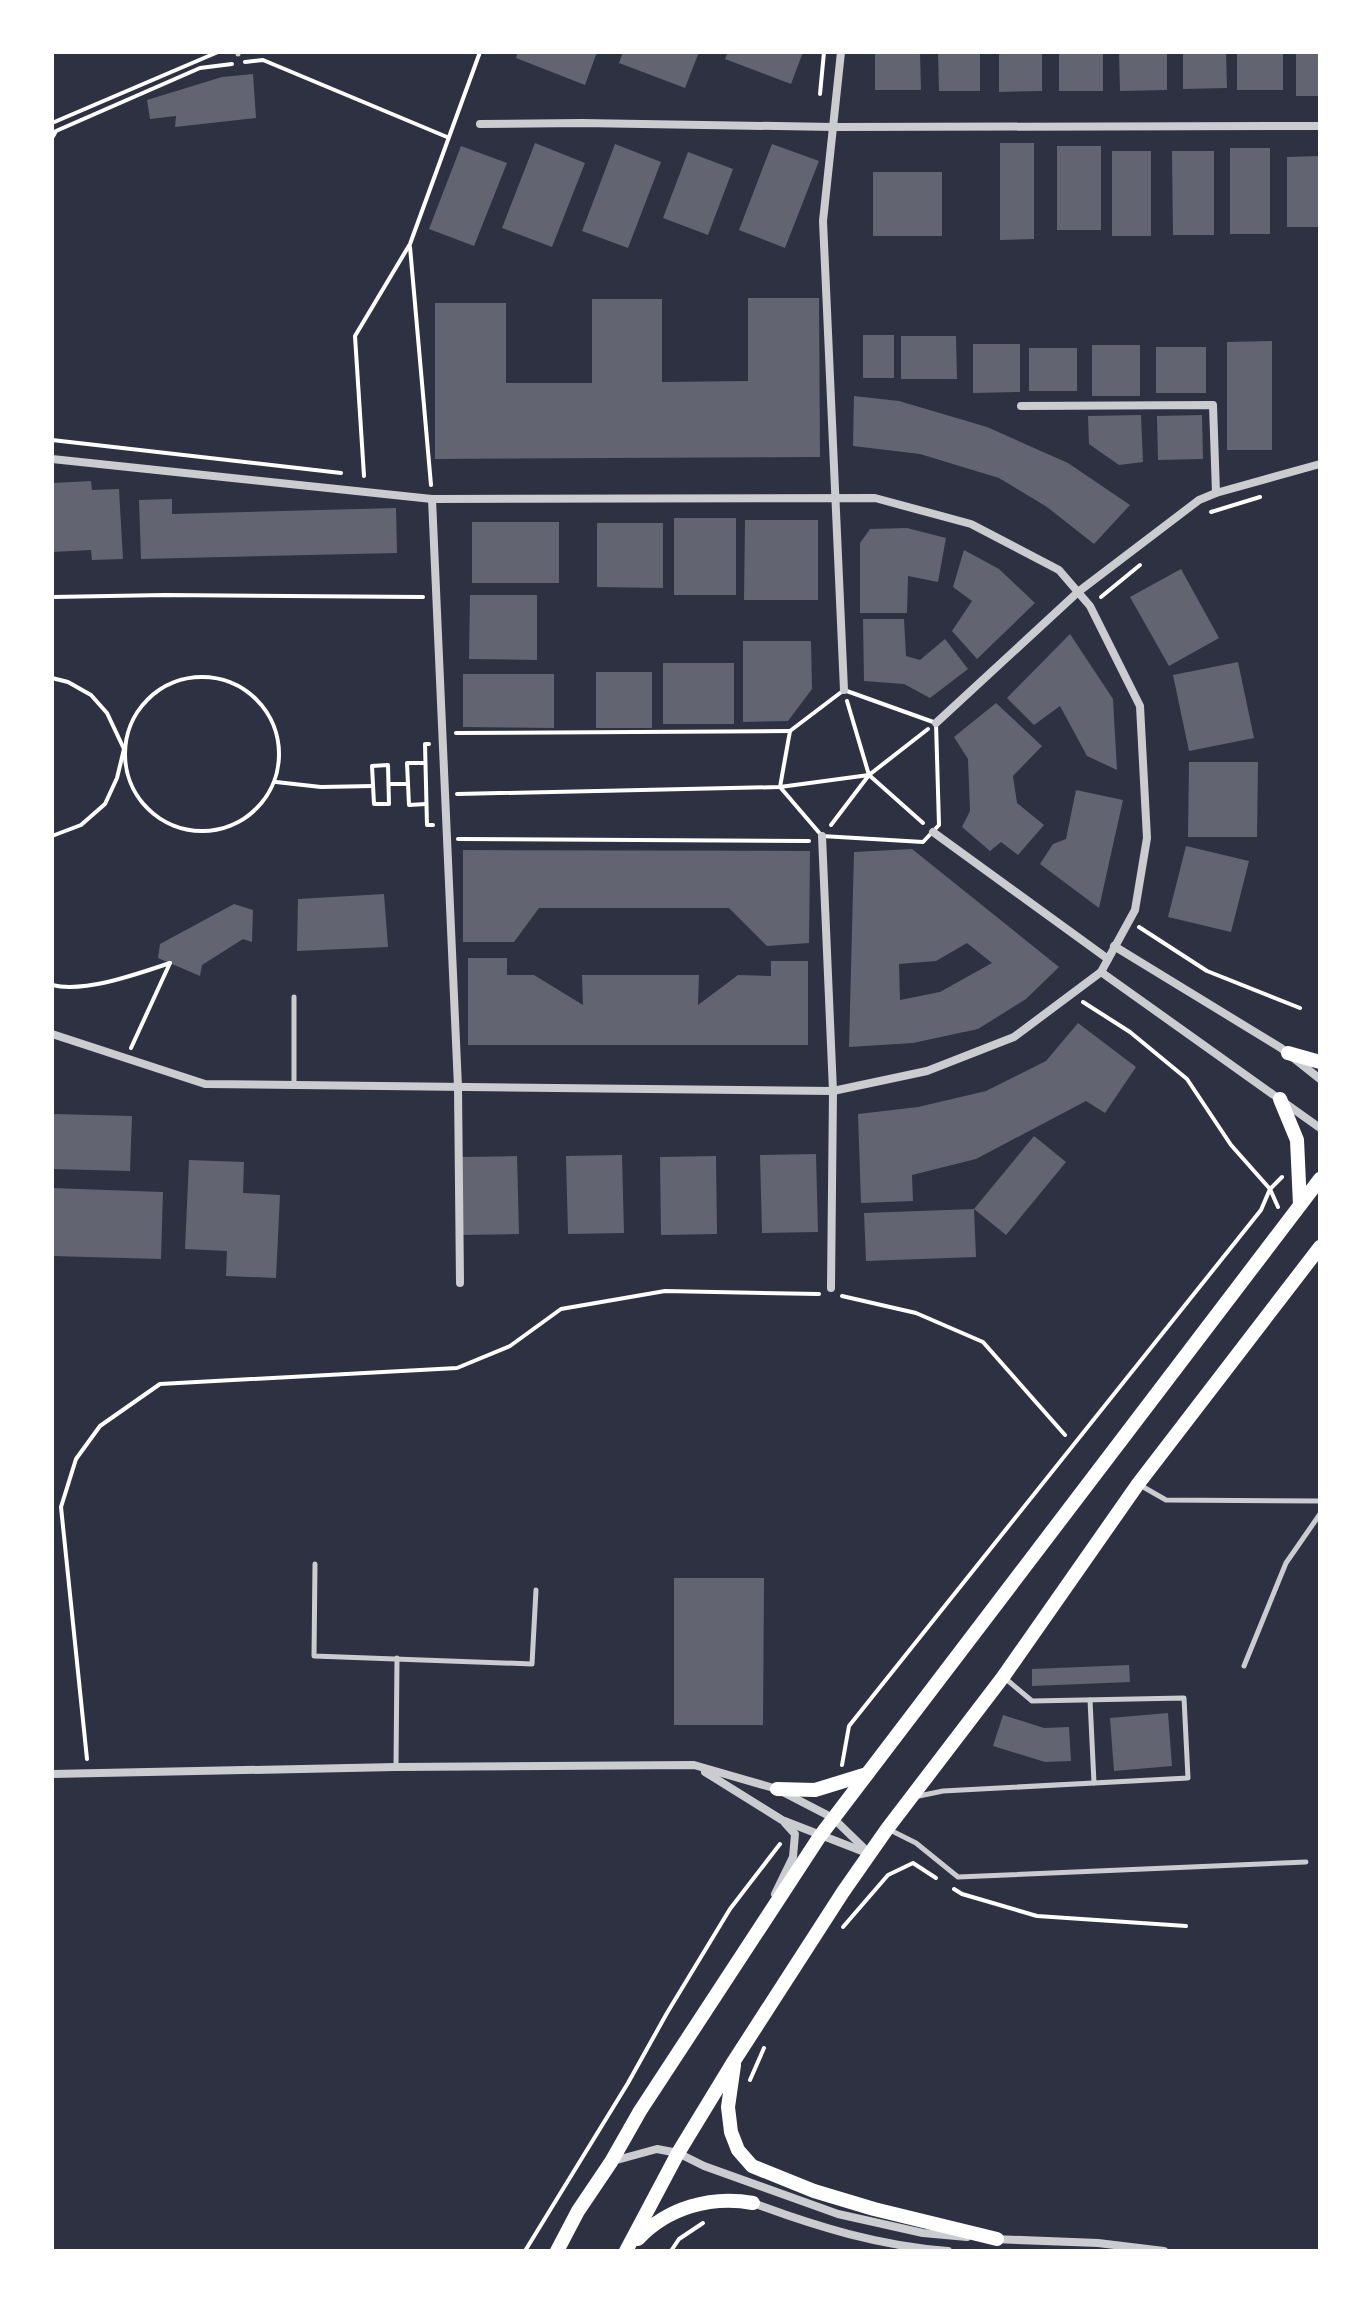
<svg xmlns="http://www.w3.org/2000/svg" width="1372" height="2303" viewBox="0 0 1372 2303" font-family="'Public Sans',sans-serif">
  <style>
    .building { fill: #626471; fill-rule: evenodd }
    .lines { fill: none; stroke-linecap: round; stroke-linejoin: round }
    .path { stroke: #fff; stroke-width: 4 }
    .service { stroke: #caccd0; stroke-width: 5 }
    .minor { stroke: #caccd0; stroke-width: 8 }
    .primary { stroke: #fff; stroke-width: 14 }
  </style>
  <rect width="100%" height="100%" fill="#2d3142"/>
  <g class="building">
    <path d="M518,52H597L585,85L516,58Z"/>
    <path d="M623,52H699L685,88L619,63Z"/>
    <path d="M728,52H803L791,84L725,59Z"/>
    <path d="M875,52H920L921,90H875Z"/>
    <path d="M938,52H980V91H939Z"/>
    <path d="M999,52H1042V91L999,92Z"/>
    <rect x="1059" y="52" width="44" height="39"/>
    <path d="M1119,52H1167V90L1120,91Z"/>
    <path d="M1183,52H1226L1227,88L1183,89Z"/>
    <rect x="1237" y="52" width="46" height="38"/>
    <rect x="1296" y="52" width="24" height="44"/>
    <path d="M253,74L256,118L175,127L176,116L150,119L147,100L222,77Z"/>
    <path d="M535,143L585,163L552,247L502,228Z"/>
    <path d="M1000,143H1034V239L1000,240Z"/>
    <path d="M615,144L661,162L628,248L582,231Z"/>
    <path d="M772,144L819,161L785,248L739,230Z"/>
    <path d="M461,146L507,163L474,246L429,229Z"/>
    <rect x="1057" y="146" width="44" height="84"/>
    <rect x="1230" y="148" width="40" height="86"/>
    <rect x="1112" y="151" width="39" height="85"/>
    <path d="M1172,151H1214V235H1173Z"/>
    <path d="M688,152L733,169L708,235L663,218Z"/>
    <path d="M1320,156V227H1287V157Z"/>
    <rect x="873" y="172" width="69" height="64"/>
    <path d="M748,298H819L820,457L435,459V303H506V383H592V299H662V382L748,381Z"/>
    <rect x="863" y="335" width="31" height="43"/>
    <path d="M901,336H956L957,379H901Z"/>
    <path d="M1272,341V450H1227V342Z"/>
    <path d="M973,344H1020V392L973,393Z"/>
    <rect x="1092" y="345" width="48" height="51"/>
    <rect x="1156" y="347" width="50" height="46"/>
    <rect x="1029" y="348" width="48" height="43"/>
    <path d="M854,396L899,401L987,427L1068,463L1130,505L1094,544L1047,507L999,478L920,454L853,446Z"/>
    <path d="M1141,415L1143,462L1119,465L1089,444L1088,416Z"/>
    <path d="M1202,415L1203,459L1158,460L1157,416Z"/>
    <path d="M91,481L92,490L119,489L123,559L92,560L91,550L52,552V483Z"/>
    <path d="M172,499V514L396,508L397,553L141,559L139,500Z"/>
    <rect x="674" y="518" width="62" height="77"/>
    <path d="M745,520H818V600H744Z"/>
    <rect x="472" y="522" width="87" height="61"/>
    <path d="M597,523H663V588L597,587Z"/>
    <path d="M907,528L946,538L938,582L908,576L907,613H860V543L870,529Z"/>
    <path d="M964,550L999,569L1035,603L977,659L952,631L972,601L953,587Z"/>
    <path d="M1181,569L1219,638L1169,666L1130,597Z"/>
    <path d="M470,595H537V660L469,659Z"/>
    <path d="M863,619H904L906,656L920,660L945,639L968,669L930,698L904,684L864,681Z"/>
    <path d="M1070,634L1113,699L1117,770L1087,756L1060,706L1034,725L1007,698Z"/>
    <path d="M743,641H811L812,689L788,721L743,722Z"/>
    <path d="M1238,662L1254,738L1189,751L1173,675Z"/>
    <rect x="663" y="663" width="71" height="61"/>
    <rect x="596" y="672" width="56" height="56"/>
    <path d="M463,674H554V728L463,727Z"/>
    <path d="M996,703L1042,746L1013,776L1017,803L1044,825L1018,855L1001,842L990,851L962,827L970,811L968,759L954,737Z"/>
    <path d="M1189,762H1258L1257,837H1188Z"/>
    <path d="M1076,790L1123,800L1099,908L1040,864L1053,844L1066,839Z"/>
    <path d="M1186,846L1249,861L1231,932L1168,917Z"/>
    <path d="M912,849L1059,967L1026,999L978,1029L913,1043L849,1047L854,852ZM967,943L992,963L940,992L900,1000L899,964L936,961Z"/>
    <path d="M463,850L810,851L809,943L767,946L729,908H539L514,942H463Z"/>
    <path d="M384,894L388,947L297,951L298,899Z"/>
    <path d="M234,904L253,910L252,942L243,939L202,965L200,976L158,958L160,944Z"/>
    <path d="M468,958H507V975H534L583,1005L582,975H699L698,1005L738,975L771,976V961H808V1045H468Z"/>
    <path d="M1078,1023L1136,1067L1105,1113L1086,1101L976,1159L912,1175L913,1201L861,1203L858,1114L918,1107L986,1091L1046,1061Z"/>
    <path d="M54,1114L132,1116L130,1171L52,1169Z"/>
    <path d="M1034,1136L1066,1162L1006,1235L974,1209Z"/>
    <path d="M816,1154L818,1232L762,1233L760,1155Z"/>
    <path d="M622,1155L624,1233L568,1234L566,1156Z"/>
    <path d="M517,1156L519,1234L462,1235L461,1157Z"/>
    <path d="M716,1156L717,1234L661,1235L660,1157Z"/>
    <path d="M189,1160L244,1162L243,1193L280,1195L276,1278L226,1276L227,1251L185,1249Z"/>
    <path d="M52,1188L163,1192L161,1259L52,1256Z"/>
    <path d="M974,1209L976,1257L866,1261L864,1213Z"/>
    <path d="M674,1578H764L763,1725H674Z"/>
    <path d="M1129,1665L1130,1682L1032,1686V1669Z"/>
    <path d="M1168,1713L1172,1766L1114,1771L1110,1718Z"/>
    <path d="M1003,1715L1044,1728L1069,1727L1071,1761L1045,1762L993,1746Z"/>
  </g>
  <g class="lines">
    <g class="path">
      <path d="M245,62L263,60L447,137"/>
      <path d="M820,94L824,52"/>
      <path d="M52,123L218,52"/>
      <path d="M52,138L56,131L200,68L232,64"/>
      <path d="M410,247L431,485"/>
      <path d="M52,440L341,473"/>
      <path d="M364,476L355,336L410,244L480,52"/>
      <path d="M1211,512L1260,497"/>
      <path d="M52,597L165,595L423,597"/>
      <path d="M1101,597L1140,565"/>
      <circle cx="202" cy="754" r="77"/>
      <path d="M52,678L68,682L91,695L107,713L124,749L117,778L105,804L81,825L52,836"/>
      <path d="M844,690L936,723L939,825L923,842L822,836L780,787L790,731Z"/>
      <path d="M847,701L869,775"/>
      <path d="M456,733L790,731"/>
      <path d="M429,744H425L427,825H433"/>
      <path d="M425,763H407L409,805L426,804"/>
      <path d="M388,765L389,804H374L372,766Z"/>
      <path d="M276,782L321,787L373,786"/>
      <path d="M389,784H408"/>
      <path d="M457,794L780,787L869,775L928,729"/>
      <path d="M831,825L869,775L923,823"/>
      <path d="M458,839L809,841"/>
      <path d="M1139,927L1207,971L1300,1008"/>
      <path d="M52,985C85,993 137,974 170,963"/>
      <path d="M1083,1002L1130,1032L1187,1079L1231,1145L1270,1189L1278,1207"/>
      <path d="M131,1048L170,963"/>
      <path d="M842,1296L916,1313L983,1342L1065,1435"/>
      <path d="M87,1759L61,1507L76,1459L100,1426L160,1384L457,1368L510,1346L561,1309L665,1291L819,1294"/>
      <path d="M842,1765L849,1726L1261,1210L1270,1189L1282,1177"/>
      <path d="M954,1889L962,1894L1037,1916L1186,1926"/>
      <path d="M843,1927L888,1875L913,1863L936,1878"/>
      <path d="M750,2080L764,2048"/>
      <path d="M525,2251L628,2083L667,2013L730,1909L780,1844"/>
      <path d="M671,2251L679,2239L703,2223"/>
    </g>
    <g class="service">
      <path d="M238,54V52"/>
      <path d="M294,1085V997"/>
      <path d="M1138,1484L1166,1500L1320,1501"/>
      <path d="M315,1564L314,1656L532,1664L536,1590"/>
      <path d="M1244,1666L1286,1563L1320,1514"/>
      <path d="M1090,1700L1094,1783"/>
      <path d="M396,1767L397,1658"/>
      <path d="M914,1797L943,1791L1188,1778L1184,1698L1032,1701L1006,1679"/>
      <path d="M888,1829L916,1843L958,1877L1306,1862"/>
    </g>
    <g class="minor">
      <path d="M841,52L823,221L844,690"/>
      <path d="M480,124L582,123L834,127L1320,126"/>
      <path d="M1021,406L1213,405L1216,493"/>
      <path d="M52,459L432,499L875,498L971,524L1059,570L1090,606L1140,706L1147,838L1135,910L1101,972L1014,1037L927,1071L833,1091L205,1084L52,1034"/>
      <path d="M432,499L458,1087L460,1283"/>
      <path d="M936,723L1078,592L1199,500L1216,493L1320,464"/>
      <path d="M933,832L1108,959"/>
      <path d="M822,836L833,1091L831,1288"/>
      <path d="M1114,946L1281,1048L1320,1079"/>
      <path d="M1101,972L1320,1128"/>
      <path d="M705,1772L782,1820L867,1853"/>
      <path d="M52,1774L396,1767L694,1765L777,1789L833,1818L870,1854"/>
      <path d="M775,1894L793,1857L795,1834L785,1823"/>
      <path d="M613,2161L657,2149L678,2153L704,2166L838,2214L923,2233L967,2237"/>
      <path d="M753,2203C817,2227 880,2246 948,2251"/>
      <path d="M993,2239L1098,2243L1164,2251"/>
    </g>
    <g class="primary">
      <path d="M1288,1053L1320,1062"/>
      <path d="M1280,1099L1297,1140L1300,1205"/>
      <path d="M777,1789L815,1790L867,1774"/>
      <path d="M734,2065L728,2107L731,2132L738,2150L752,2166L814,2191L874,2209L997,2239"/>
      <path d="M638,2239C667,2208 711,2195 753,2203"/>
      <path d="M557,2251L578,2211L611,2162L640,2111L820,1836L1320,1179"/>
      <path d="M626,2251L678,2153L734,2061L843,1892L887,1829L1003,1677L1138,1484L1320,1247"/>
    </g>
  </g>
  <rect width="1372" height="2303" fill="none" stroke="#ffffff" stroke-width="108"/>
</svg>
